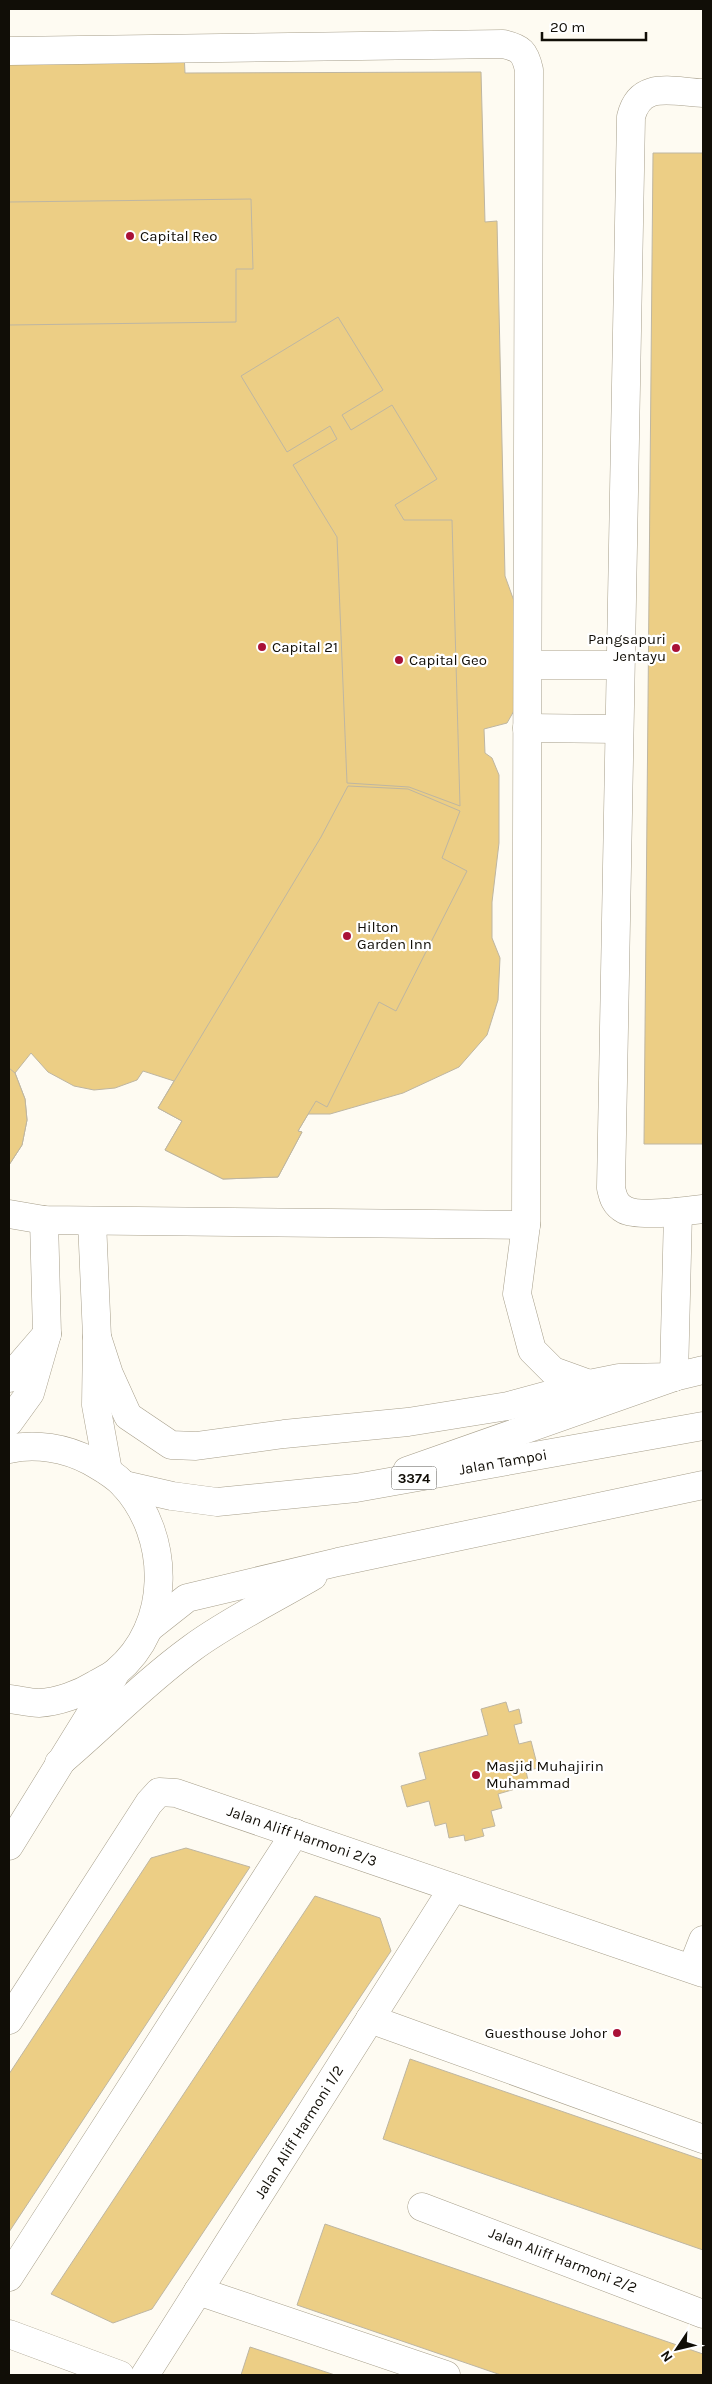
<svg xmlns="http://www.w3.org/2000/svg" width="712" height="2384" viewBox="0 0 712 2384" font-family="Karla,sans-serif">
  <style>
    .building { fill: #ecce85; stroke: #beb6a2 }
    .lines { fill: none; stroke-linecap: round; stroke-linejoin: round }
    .minor-casing { stroke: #a79f8b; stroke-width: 29 }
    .major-casing { stroke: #a79f8b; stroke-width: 29 }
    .minor { stroke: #fff; stroke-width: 28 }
    .major { stroke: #fff; stroke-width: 28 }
    .poi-dot { fill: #a91137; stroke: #fff; stroke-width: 2 }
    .labels { text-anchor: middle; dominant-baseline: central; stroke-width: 4.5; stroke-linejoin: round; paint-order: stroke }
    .shield { fill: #fff; stroke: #585651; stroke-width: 1 }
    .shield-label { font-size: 14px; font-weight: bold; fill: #110e07 }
    .poi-label { font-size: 15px; fill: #110e07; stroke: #fff; text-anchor: start }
    .street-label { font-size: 15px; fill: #110e07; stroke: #fff }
  </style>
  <rect width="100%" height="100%" fill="#fefbf2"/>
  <g class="building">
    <path d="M184,52L185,73L481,72L485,222L497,221L505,576L514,601L518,692L515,709L507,723L484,729L485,753L492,758L499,775V843L492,902V938L500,958L498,1000L487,1035L459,1067L403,1093L330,1114H308L298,1131L302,1132L278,1177L223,1179L165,1150L182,1121L158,1108L174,1081L143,1071L137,1080L115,1088L94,1090L74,1086L48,1072L31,1053L15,1073L25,1099L27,1120L22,1145L9,1165V54Z"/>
    <path d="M653,153H703V1144H644Z"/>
    <path d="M251,199L253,269H236V322L9,325V202Z"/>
    <path d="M338,317L383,390L342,415L351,430L392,405L437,479L395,505L404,520H452L460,806L409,787L347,783L337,537L293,465L337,439L330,426L287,452L241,376Z"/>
    <path d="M348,786L408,789L460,811L442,858L467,871L396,1011L379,1002L327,1107L316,1101L298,1131L302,1132L278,1177L223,1179L165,1150L182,1121L158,1108L321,837Z"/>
    <path d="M9,1068L15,1073L25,1099L27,1120L22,1145L9,1165Z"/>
    <path d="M506,1702L509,1712L519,1709L522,1723L514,1725L519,1744L531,1741L538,1768L526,1771L529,1785L498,1794L502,1808L491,1811L495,1826L482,1829L484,1836L465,1841L464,1835L449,1838L446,1823L435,1826L429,1801L407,1807L401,1786L426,1779L419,1753L488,1735L481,1709Z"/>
    <path d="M186,1848L250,1867L9,2232V2074L151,1858Z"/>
    <path d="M315,1896L380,1918L391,1951L152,2309L113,2323L51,2294Z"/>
    <path d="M410,2059L703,2160V2250L383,2139Z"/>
    <path d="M325,2224L703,2354V2375H501L297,2305Z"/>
    <path d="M250,2347L335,2375H241Z"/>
  </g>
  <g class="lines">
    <g class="minor-casing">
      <g id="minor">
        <path d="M9,51L503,44C521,48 525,52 529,70L526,1225L517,1294L532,1350L553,1371L589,1384"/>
        <path d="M703,93C672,92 640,80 631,117L611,1188C613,1197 615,1205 625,1210C638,1217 687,1211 703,1209"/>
        <path d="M528,665H620"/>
        <path d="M527,728L618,729"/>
        <path d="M9,1214L44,1220L526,1225"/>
        <path d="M92,1221L97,1337L96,1405L108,1471"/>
        <path d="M97,1337L109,1374L128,1416L171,1445L196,1446L284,1434L408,1422L508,1406L589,1384L619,1378L674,1377"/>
        <path d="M674,1377L678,1212"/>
        <path d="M9,1422L30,1393L47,1334L44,1220"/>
        <path d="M407,1471L674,1377L703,1370"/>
        <path d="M692,1968L703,1940"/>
        <path d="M370,2019L703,2139"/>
        <path d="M9,2020L149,1803L159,1792L176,1793L703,1973"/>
        <path d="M422,2207L703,2314"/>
        <path d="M9,2277L295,1833"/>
        <path d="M198,2291L446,2375"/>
        <path d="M9,2334L120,2375"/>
        <path d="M145,2375L453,1888"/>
      </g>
    </g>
    <g class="major-casing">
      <g id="major">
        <path d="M9,1378L47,1334"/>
        <path d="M9,1449C35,1443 66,1448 90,1461C102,1468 114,1474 124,1485C171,1536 172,1626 116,1672C110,1677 103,1680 96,1684C80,1694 58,1702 39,1703C29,1703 19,1700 9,1699"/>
        <path d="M124,1485L172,1496L217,1502L356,1488L703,1426"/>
        <path d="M149,1628L187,1598L338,1562L703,1485"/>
        <path d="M59,1763C104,1725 144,1683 192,1648C227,1622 274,1599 313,1576"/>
        <path d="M9,1846L114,1676"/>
      </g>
    </g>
    <use href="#minor" class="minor"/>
    <use href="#major" class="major"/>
  </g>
  <g class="poi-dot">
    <circle cx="130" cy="236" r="5"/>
    <circle cx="262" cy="647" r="5"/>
    <circle cx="676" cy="648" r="5"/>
    <circle cx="399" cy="660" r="5"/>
    <circle cx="347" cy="936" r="5"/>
    <circle cx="476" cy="1775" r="5"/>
    <circle cx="617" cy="2033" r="5"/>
  </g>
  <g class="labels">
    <rect class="shield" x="391.5" y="1466.5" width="45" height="23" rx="4"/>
    <g class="shield-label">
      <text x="414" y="1478">3374</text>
    </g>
    <g class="poi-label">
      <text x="140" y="236">Capital Reo</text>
      <text x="666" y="639" text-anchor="end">Pangsapuri<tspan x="666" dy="17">Jentayu</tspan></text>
      <text x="272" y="647">Capital 21</text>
      <text x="409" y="660">Capital Geo</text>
      <text x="357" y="927">Hilton<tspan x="357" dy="17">Garden Inn</tspan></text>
      <text x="486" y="1766">Masjid Muhajirin<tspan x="486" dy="17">Muhammad</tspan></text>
      <text x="607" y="2033" text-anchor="end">Guesthouse Johor</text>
    </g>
    <g class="street-label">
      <text transform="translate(503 1462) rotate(-10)">Jalan Tampoi</text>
      <text transform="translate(302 1836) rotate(19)">Jalan Aliff Harmoni 2/3</text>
      <text transform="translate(299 2132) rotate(-58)">Jalan Aliff Harmoni 1/2</text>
      <text transform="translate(563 2260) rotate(21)">Jalan Aliff Harmoni 2/2</text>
    </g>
  </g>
  <rect width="712" height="2384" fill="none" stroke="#110e07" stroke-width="20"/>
  <g transform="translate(677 2349) rotate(235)" stroke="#ffffff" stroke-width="4" paint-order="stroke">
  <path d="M0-4L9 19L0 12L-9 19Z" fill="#110e07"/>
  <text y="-8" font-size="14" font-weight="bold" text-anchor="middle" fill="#110e07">N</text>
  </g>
  <path d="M542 32v8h104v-8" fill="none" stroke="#110e07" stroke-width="2.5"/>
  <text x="550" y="32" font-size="15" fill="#110e07" stroke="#ffffff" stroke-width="4" paint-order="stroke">20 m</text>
</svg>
